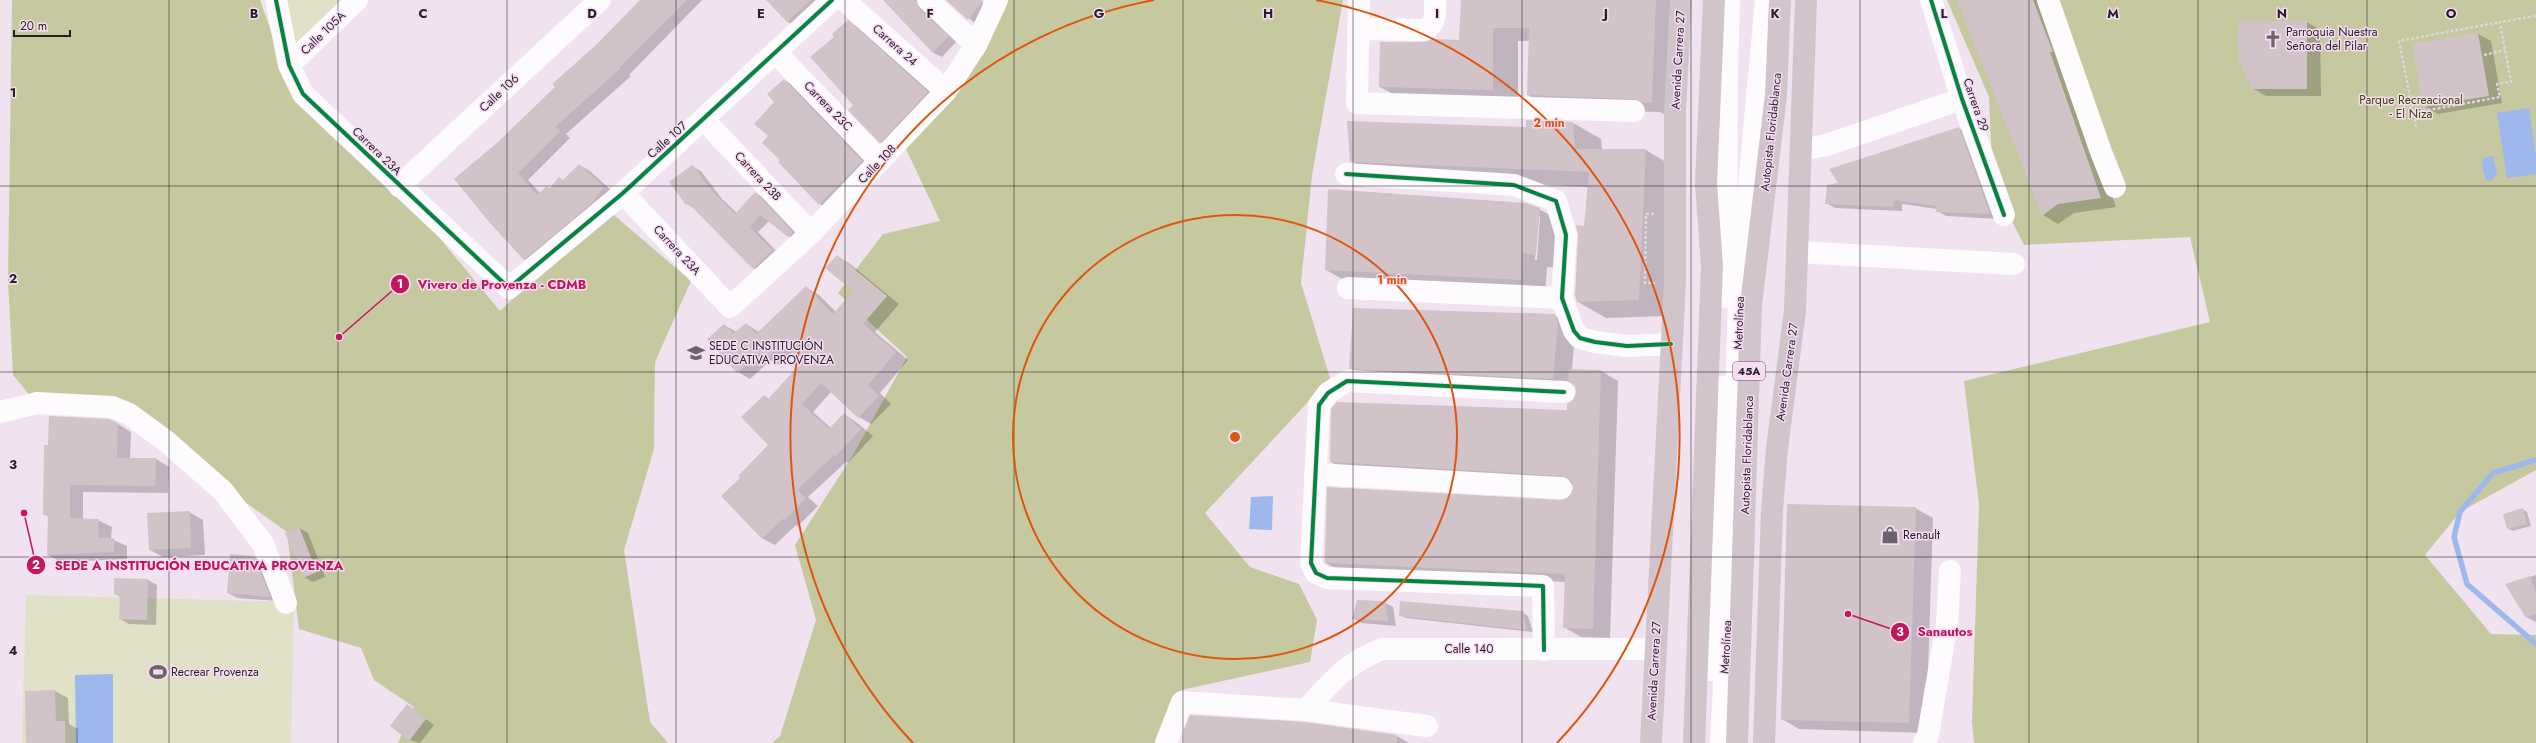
<svg xmlns="http://www.w3.org/2000/svg" width="2536" height="743" viewBox="0 0 2536 743" font-family="Jost,sans-serif">
  <style>
    .green { fill: #e0e1c7 }
    .forest { fill: #c6c89f }
    .water { fill: #9eb7ed }
    .shadow { fill: #0003; fill-rule: evenodd }
    .lines { fill: none; stroke-linecap: round; stroke-linejoin: round }
    .stream { stroke: #9eb7ed; stroke-width: 5.5 }
    .building { fill: #d1c3c8 }
    .path { stroke: #dcd8db; stroke-width: 2.5; stroke-dasharray: 3 2; stroke-linecap: butt }
    .minor { stroke: #fdfbfd; stroke-width: 22 }
    .highway { stroke: #d1c4cb; stroke-width: 22 }
    .cycleway-casing { stroke: #f7dcf4; stroke-width: 6 }
    .cycleway { stroke: #00873e; stroke-width: 4 }
    .grid { fill: none; stroke: #271e27; stroke-width: 1; stroke-opacity: 0.55 }
    .ring { fill: none; stroke: #de560d; stroke-width: 2 }
    .labels { text-anchor: middle; dominant-baseline: central; stroke-width: 3; stroke-linejoin: round; paint-order: stroke }
    .shield { fill: #f7dcf4; stroke: #655764; stroke-width: 1 }
    .shield-label { font-size: 11px; font-weight: bold; fill: #271e27 }
    .poi-label { font-size: 12px; fill: #271e27; stroke: #f7dcf4; text-anchor: start }
    .street-label { font-size: 12px; fill: #271e27; stroke: #f7dcf4 }
    .park-label { font-size: 12px; fill: #3a4400; stroke: #f7dcf4 }
    .grid-label { font-size: 13px; text-anchor: middle; font-weight: bold; fill: #271e27; stroke: #f7dcf4; stroke-width: 3; stroke-linejoin: round; paint-order: stroke }
    .centre { fill: #de560d; stroke: #f7dcf4; stroke-width: 2 }
    .ring-label { font-size: 12px; text-anchor: middle; font-weight: bold; fill: #de560d; stroke: #f7dcf4; stroke-width: 3; stroke-linejoin: round; paint-order: stroke }
    .leader { fill: none; stroke: #c2185b; stroke-width: 1.5 }
    .callout-dot { fill: #c2185b; stroke: #f7dcf4; stroke-width: 1.5 }
    .mark-label { font-size: 12px; text-anchor: middle; font-weight: bold; fill: #fff }
    .callout-label { font-size: 13px; text-anchor: middle; font-weight: bold; fill: #c2185b; stroke: #f7dcf4; stroke-width: 3; stroke-linejoin: round; paint-order: stroke }
  </style>
  <rect width="100%" height="100%" fill="#f1e2ef"/>
  <g class="green">
    <path d="M282,0H344L290,53Z"/>
    <path d="M26,595L294,602L291,743H22Z"/>
  </g>
  <g class="forest">
    <path d="M12,0H260L292,90L409,201L500,311L608,210L691,281L655,362L654,449L624,550L650,722L668,743H398L414,707L374,680L361,648L299,629L287,532L133,422L33,399L13,375L8,282Z"/>
    <path d="M1003,0H1343L1312,175L1301,283L1330,378L1205,513L1250,567L1299,584L1317,620L1310,662L1181,690L1175,717L1161,743H772L780,736L816,620L795,545L853,455L907,357L838,293L883,234L940,221L906,149Z"/>
    <path d="M1947,0H2536V470L2460,512L2425,555L2491,634L2536,635V743H1974L1972,721L1979,505L1964,381L2210,322L2190,237L2024,245L1993,184L1989,97Z"/>
  </g>
  <g class="water">
    <path d="M2529,108L2536,156V174L2507,178L2497,113Z"/>
    <path d="M2493,156L2497,174L2491,181L2486,180L2482,166L2483,158Z"/>
    <path d="M1273,496L1272,530L1249,529L1251,497Z"/>
    <path d="M113,674V743H76L75,675Z"/>
  </g>
  <g class="shadow">
    <path d="M645,0H702L629,75L631,76L566,134L570,138L528,180L540,193L547,187L550,189L564,181L579,165L590,171L615,194L535,265L524,259L499,143Z"/>
    <path d="M768,0H829L799,28L788,22Z"/>
    <path d="M885,0H925L924,3L928,15L956,42L942,57L934,53Z"/>
    <path d="M948,0H979L990,8L977,25Z"/>
    <path d="M1462,0H1681L1669,117L1660,112L1553,109L1528,95L1530,41H1518V103L1405,101L1380,87L1424,44L1460,41Z"/>
    <path d="M1958,0H2044L2116,207L2074,213L2058,224L2043,215Z"/>
    <path d="M848,21L857,27L936,97L889,147L880,142L835,37Z"/>
    <path d="M2307,22L2320,30L2321,96H2266L2252,88Z"/>
    <path d="M2478,34L2491,41L2502,103L2438,114L2424,106Z"/>
    <path d="M784,80L793,85L871,166L829,209L820,204L782,160L769,136L775,102Z"/>
    <path d="M1573,123L1601,139L1602,150H1646L1674,167L1667,316L1606,318L1578,302L1588,187L1379,177L1351,161L1527,128Z"/>
    <path d="M1959,128L1967,133L1999,219L1946,216L1937,211V209L1902,204V211L1835,208L1826,203L1839,184Z"/>
    <path d="M692,166L701,171L722,199L737,213L755,193L764,198L801,238L797,242L769,221L758,232L781,256L763,273L754,268L694,208L687,204Z"/>
    <path d="M1539,209L1564,223L1561,268L1547,267L1545,293L1351,284L1326,270ZM1538,216H1540L1537,260H1535Z"/>
    <path d="M837,256L849,263L899,304L875,332L908,360L880,393L891,404L871,424L859,417L831,392L813,412L831,428L844,414L856,422L873,436L848,463L846,462L808,497L818,506L798,526L796,525L775,545L762,538L742,478L769,445L765,396L769,399L803,362L793,352L779,365L771,360L750,379L738,372L724,325L737,332L746,324L759,332L807,288L819,295L836,312L854,291Z"/>
    <path d="M1554,315L1572,326L1575,334L1572,370L1601,371L1618,381L1610,638L1581,637L1564,627L1566,582L1344,573L1326,563L1325,560L1328,488L1560,501L1572,496L1575,488L1573,484L1348,471L1331,462L1568,411L1577,392L1576,385L1571,381L1570,388L1367,378L1350,368Z"/>
    <path d="M118,424L131,432L130,459H156L169,467L168,493L83,492V520H98L112,527L111,539L127,546V559L61,562L48,555L49,517L44,514L49,446Z"/>
    <path d="M1915,508L1933,518L1926,733L1799,729L1782,719Z"/>
    <path d="M2522,509L2527,512L2531,526L2512,531L2508,528Z"/>
    <path d="M189,512L203,520L205,555L163,557L150,550Z"/>
    <path d="M299,528L308,533L325,577L313,582L304,577Z"/>
    <path d="M254,557L263,562L278,601L237,598L228,593Z"/>
    <path d="M2536,575V622L2526,617L2506,585Z"/>
    <path d="M148,580L157,585L156,625L129,624L120,619L121,597L115,594Z"/>
    <path d="M1384,602L1393,607L1396,626L1361,623L1353,618Z"/>
    <path d="M1522,612L1528,616L1533,632L1406,618L1400,615Z"/>
    <path d="M55,691L68,698L69,724L78,729V743H27Z"/>
    <path d="M407,705L434,725L420,743L410,740L391,725Z"/>
    <path d="M1397,736L1409,743H1185Z"/>
  </g>
  <g class="lines">
    <path class="stream" d="M2536,460L2493,473L2460,512L2454,537L2467,584L2536,644"/>
  </g>
  <g class="building">
    <path d="M640,0H687L619,68L620,69L555,127L560,131L518,173L537,195L547,186L549,189L559,177L563,180L579,164L604,187L591,204L524,260L489,222L454,179L498,142L555,87L552,84L596,45Z"/>
    <path d="M766,0H811L787,22Z"/>
    <path d="M883,0H916L919,9L949,36L933,53Z"/>
    <path d="M946,0H983L968,20Z"/>
    <path d="M1461,0H1656L1652,103H1643L1634,99L1527,95L1529,28H1493V90L1379,87L1380,42H1424L1433,39L1459,40Z"/>
    <path d="M1957,0H2033L2053,52H2050L2101,198L2058,204L2042,216Z"/>
    <path d="M848,20L928,92L880,143L848,110L853,105L810,57L834,37L832,34Z"/>
    <path d="M2238,21H2307V89H2252L2238,58Z"/>
    <path d="M2478,33L2489,96L2423,107L2412,44Z"/>
    <path d="M784,79L862,161L819,205L778,162L780,160L762,143L768,136L754,124L774,102L767,94Z"/>
    <path d="M1526,120L1573,122L1575,149H1646L1639,300L1577,302L1575,296L1578,236L1576,225L1584,226L1589,172L1350,162L1347,121L1526,127Z"/>
    <path d="M1959,127L1990,214L1936,212V206L1894,200L1893,207L1825,204L1827,185L1838,183L1829,169Z"/>
    <path d="M692,165L713,192L735,214L755,192L793,232L788,237L760,215L750,227L772,250L753,269L688,203L686,205L669,182Z"/>
    <path d="M1328,189L1526,203L1540,208L1536,255L1522,253L1521,280L1325,270Z"/>
    <path d="M837,255L887,296L863,324L896,352L868,385L879,396L858,418L821,383L802,404L829,429L844,413L861,429L835,457L834,455L797,490L806,498L785,520L784,518L762,539L721,496L740,478L738,476L768,445L741,417L764,395L768,399L802,362L782,343L766,359L760,353L737,373L707,339L724,324L733,334L746,323L756,334L806,286L833,314L853,291L825,268Z"/>
    <path d="M1353,308L1555,314L1558,323L1553,379L1349,369Z"/>
    <path d="M1569,369L1601,370L1593,629L1563,628L1565,574L1325,563L1327,487L1560,500L1567,499L1573,489L1572,482L1562,476L1330,462L1331,409L1337,402L1567,410V404L1574,399L1576,392L1575,386L1568,381Z"/>
    <path d="M49,416L109,419L118,423L117,458H156L155,486L70,485V518L99,519L98,538H114V552L47,555L48,515H43L44,445H48Z"/>
    <path d="M1787,504L1916,507L1909,723L1781,720Z"/>
    <path d="M2523,508L2527,524L2507,529L2503,514Z"/>
    <path d="M190,511L191,548L149,550L147,513Z"/>
    <path d="M299,527L317,572L303,578L285,533Z"/>
    <path d="M230,554L254,556L270,597L227,593Z"/>
    <path d="M2530,576L2536,593V614L2526,618L2505,584Z"/>
    <path d="M114,578L148,579L147,620L119,619L120,595L114,594Z"/>
    <path d="M1357,600L1385,601L1388,621L1352,619Z"/>
    <path d="M1400,601L1523,611L1527,630L1399,616Z"/>
    <path d="M55,690L56,721H65V743H26L25,691Z"/>
    <path d="M407,704L426,719L409,741L390,726Z"/>
    <path d="M1190,715L1305,722L1397,735V743H1184V730Z"/>
  </g>
  <g class="lines">
    <g class="path">
      <path d="M2484,55L2505,50"/>
      <path d="M2413,113L2500,97L2497,84L2511,82L2500,22L2536,16"/>
      <path d="M2416,127L2399,41L2500,22"/>
      <path d="M1654,214H1646L1645,283H1655"/>
    </g>
    <g class="minor">
      <path d="M276,0L289,65L303,94L509,288L623,193L832,0"/>
      <path d="M844,0L946,91"/>
      <path d="M928,0L976,45"/>
      <path d="M1359,0L1357,103L1634,111"/>
      <path d="M1931,0L1962,99L2004,215"/>
      <path d="M2048,0L2101,152L2115,187"/>
      <path d="M1358,29L1424,30C1437,24 1435,13 1435,0"/>
      <path d="M775,52L880,161"/>
      <path d="M289,65L357,0"/>
      <path d="M704,120L811,233"/>
      <path d="M1801,150L1826,145L1962,99"/>
      <path d="M1346,174L1514,185L1556,201L1566,235L1562,298L1574,331L1580,338L1595,342L1627,346L1671,344"/>
      <path d="M399,186L600,0"/>
      <path d="M623,193L730,307L811,233L946,91L976,45L997,0"/>
      <path d="M1797,252L2014,264"/>
      <path d="M1348,288L1562,298"/>
      <path d="M1726,297L1727,74L1729,0"/>
      <path d="M0,412L37,403L112,407L129,414L166,441L223,491L263,544L286,603"/>
      <path d="M1315,474L1561,488"/>
      <path d="M1544,650L1543,586L1327,578L1316,573L1311,563L1319,405L1328,393L1347,381L1564,392"/>
      <path d="M1711,670V573L1722,387"/>
      <path d="M1306,710C1332,681 1345,664 1382,649H1655"/>
      <path d="M1166,743L1182,702L1306,710L1427,726"/>
      <path d="M1721,743L1733,512L1739,294L1766,0"/>
      <path d="M1924,743L1928,735L1947,623L1950,571"/>
    </g>
    <g class="highway">
      <path d="M1651,743L1675,282V112L1681,0"/>
      <path d="M1694,743L1712,266L1706,184L1714,0"/>
      <path d="M1737,743L1751,305L1776,95L1780,0"/>
      <path d="M1764,743L1772,511L1777,448L1795,311L1806,0"/>
    </g>
    <g class="cycleway-casing">
      <g id="cycleway">
        <path d="M276,0L289,65L303,94L509,288L623,193L832,0"/>
        <path d="M1931,0L1962,99L2004,215"/>
        <path d="M1346,174L1514,185L1556,201L1566,235L1562,298L1574,331L1580,338L1595,342L1627,346L1671,344"/>
        <path d="M1544,650L1543,586L1327,578L1316,573L1311,563L1319,405L1328,393L1347,381L1564,392"/>
      </g>
    </g>
    <use href="#cycleway" class="cycleway"/>
  </g>
  <path class="grid" d="M169,0V743M338,0V743M507,0V743M676,0V743M845,0V743M1014,0V743M1183,0V743M1353,0V743M1522,0V743M1691,0V743M1860,0V743M2029,0V743M2198,0V743M2367,0V743M0,186H2536M0,372H2536M0,557H2536"/>
  <g class="ring">
    <circle cx="1235" cy="437" r="222"/>
    <path d="M913 743A444 444 0 0 1 1154 0M1316 0A444 444 0 0 1 1557 743"/>
  </g>
  <defs>
    <g id="church-bare" transform="scale(1.38)"><path d="M-1.2-6h2.4v3.5h3.3v2.4h-3.3V6h-2.4V-.1h-3.3v-2.4h3.3Z" fill="#6e636d" stroke="#f7dcf4" stroke-width="2.5" paint-order="stroke"/></g>
    <g id="school-bare" transform="scale(1.38)"><path d="M0-5L7-2L0 1L-7-2ZM-4 1L0 2.5L4 1V4Q0 6-4 4Z" fill="#6e636d" stroke="#f7dcf4" stroke-width="2.5" paint-order="stroke"/></g>
    <g id="shop-bare" transform="scale(1.38)"><path d="M-5-2.5h2.3a2.7 3.5 0 0 1 5.4 0H5L5.5 6h-11ZM-1.5-2.5h3a1.5 2.3 0 0 0-3 0Z" fill="#6e636d" stroke="#f7dcf4" stroke-width="2.5" paint-order="stroke"/></g>
    <g id="stadium-bare" transform="scale(1.38)"><path d="M0-5a6.5 5 0 1 0 0 10a6.5 5 0 1 0 0-10ZM-3.5-1.8h7v3.6h-7Z" fill="#6e636d" stroke="#f7dcf4" stroke-width="2.5" paint-order="stroke"/></g>
  </defs>
  <g fill-rule="evenodd">
    <use href="#church-bare" x="2273" y="39"/>
    <use href="#school-bare" x="696" y="353"/>
    <use href="#shop-bare" x="1890" y="535"/>
    <use href="#stadium-bare" x="158" y="672"/>
  </g>
  <g class="labels">
    <rect class="shield" x="1733" y="362" width="32" height="18" rx="3"/>
    <g class="shield-label">
      <text x="1749" y="371">45A</text>
    </g>
    <g class="poi-label">
      <text x="2286" y="32">Parroquia Nuestra<tspan x="2286" dy="14">Señora del Pilar</tspan></text>
      <text x="709" y="346">SEDE C INSTITUCIÓN<tspan x="709" dy="14">EDUCATIVA PROVENZA</tspan></text>
      <text x="1903" y="535">Renault</text>
      <text x="171" y="672">Recrear Provenza</text>
    </g>
    <g class="street-label">
      <text transform="translate(323 33) rotate(-44)">Calle 105A</text>
      <text transform="translate(895 45) rotate(42)">Carrera 24</text>
      <text transform="translate(1678 60) rotate(-87)">Avenida Carrera 27</text>
      <text transform="translate(499 93) rotate(-43)">Calle 106</text>
      <text transform="translate(1976 105) rotate(71)">Carrera 29</text>
      <text transform="translate(828 106) rotate(46)">Carrera 23C</text>
      <text transform="translate(1771 132) rotate(-84)">Autopista Floridablanca</text>
      <text transform="translate(667 140) rotate(-42)">Calle 107</text>
      <text transform="translate(377 151) rotate(44)">Carrera 23A</text>
      <text transform="translate(877 164) rotate(-46)">Calle 108</text>
      <text transform="translate(758 176) rotate(47)">Carrera 23B</text>
      <text transform="translate(677 250) rotate(47)">Carrera 23A</text>
      <text transform="translate(1739 323) rotate(-88)">Metrolínea</text>
      <text transform="translate(1787 372) rotate(-82)">Avenida Carrera 27</text>
      <text transform="translate(1747 455) rotate(-88)">Autopista Floridablanca</text>
      <text transform="translate(1726 647) rotate(-87)">Metrolínea</text>
      <text x="1469" y="649">Calle 140</text>
      <text transform="translate(1654 671) rotate(-87)">Avenida Carrera 27</text>
    </g>
    <g class="park-label">
      <text x="2411" y="100">Parque Recreacional<tspan x="2411" dy="14">- El Niza</tspan></text>
    </g>
  </g>
  <g class="grid-label">
    <text x="254" y="18">B</text>
    <text x="423" y="18">C</text>
    <text x="592" y="18">D</text>
    <text x="761" y="18">E</text>
    <text x="930" y="18">F</text>
    <text x="1099" y="18">G</text>
    <text x="1268" y="18">H</text>
    <text x="1437" y="18">I</text>
    <text x="1606" y="18">J</text>
    <text x="1775" y="18">K</text>
    <text x="1944" y="18">L</text>
    <text x="2113" y="18">M</text>
    <text x="2282" y="18">N</text>
    <text x="2451" y="18">O</text>
    <text x="13" y="97">1</text>
    <text x="13" y="283">2</text>
    <text x="13" y="469">3</text>
    <text x="13" y="655">4</text>
  </g>
  <circle cx="1235" cy="437" r="6" class="centre"/>
  <g class="ring-label">
    <text x="1549" y="127">2 min</text>
    <text x="1392" y="284">1 min</text>
  </g>
  <path class="leader" d="M339 337L400 284M24 513L36 565M1848 614L1900 632"/>
  <g class="callout-dot">
    <circle cx="339" cy="337" r="4"/>
    <circle cx="24" cy="513" r="4"/>
    <circle cx="1848" cy="614" r="4"/>
    <circle cx="400" cy="284" r="10"/>
    <circle cx="36" cy="565" r="10"/>
    <circle cx="1900" cy="632" r="10"/>
  </g>
  <g class="mark-label">
    <text x="400" y="288">1</text>
    <text x="36" y="569">2</text>
    <text x="1900" y="636">3</text>
  </g>
  <g class="callout-label">
    <text x="502" y="289">Vivero de Provenza - CDMB</text>
    <text x="199" y="570">SEDE A INSTITUCIÓN EDUCATIVA PROVENZA</text>
    <text x="1945" y="636">Sanautos</text>
  </g>
  <path d="M14 30v6h56v-6" fill="none" stroke="#271e27" stroke-width="2"/>
  <text x="20" y="30" font-size="12" fill="#271e27" stroke="#f7dcf4" stroke-width="3" paint-order="stroke">20 m</text>
</svg>
